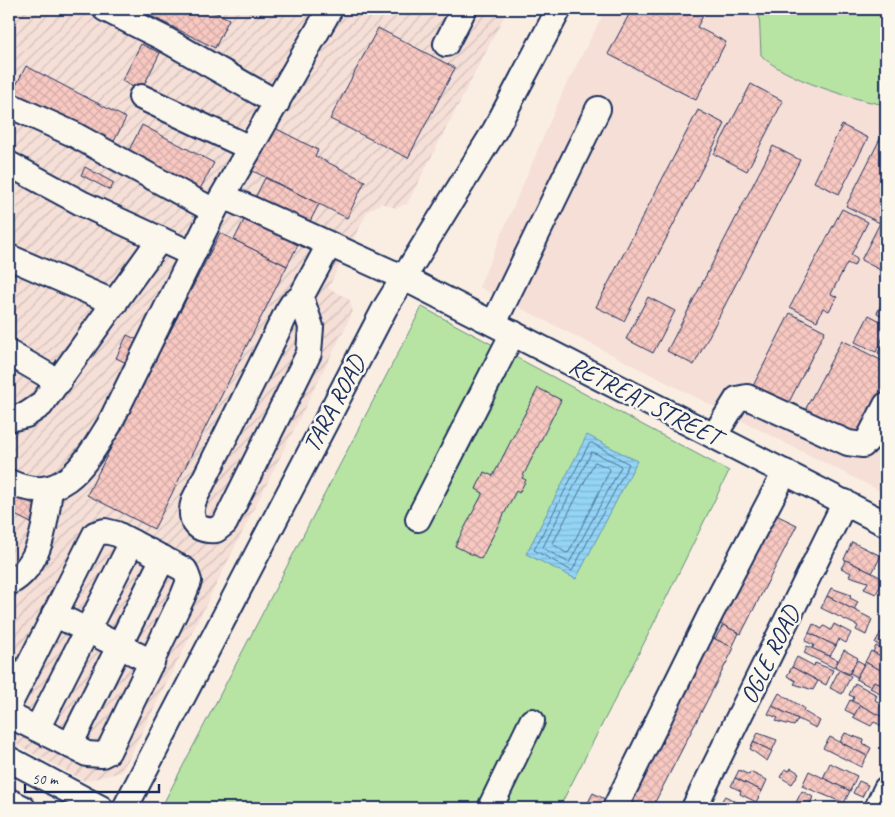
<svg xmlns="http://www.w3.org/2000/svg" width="895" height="817" viewBox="0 0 895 817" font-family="Caveat,sans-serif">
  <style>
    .built { fill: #f5dfd7 }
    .industrial { fill: url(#industrial-furrows) }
    .pitch { fill: #b7e4a2; stroke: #698a80 }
    .water { fill: url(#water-rules); stroke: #6492b9 }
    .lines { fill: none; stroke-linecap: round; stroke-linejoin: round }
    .shore { stroke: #4b719a; stroke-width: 1 }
    .building { fill: url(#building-cross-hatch); stroke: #1b2f5e }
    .minor-casing { stroke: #1b2f5e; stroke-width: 28 }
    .minor { stroke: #fbf7ec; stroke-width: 24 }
    .labels { text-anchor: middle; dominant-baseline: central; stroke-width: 5; stroke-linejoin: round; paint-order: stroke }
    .street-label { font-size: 25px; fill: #1b2f5e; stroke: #fbf7ec }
  </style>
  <defs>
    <pattern id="industrial-furrows" width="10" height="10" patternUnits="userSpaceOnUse" patternTransform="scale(1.25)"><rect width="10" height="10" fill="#f5dfd7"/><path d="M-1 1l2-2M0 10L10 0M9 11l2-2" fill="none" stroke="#d1c0bb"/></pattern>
    <pattern id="water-rules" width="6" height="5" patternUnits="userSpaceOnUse" patternTransform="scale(1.25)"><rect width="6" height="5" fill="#94d4f5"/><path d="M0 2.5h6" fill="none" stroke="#7fb6d4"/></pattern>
    <pattern id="building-cross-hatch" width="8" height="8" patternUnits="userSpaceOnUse" patternTransform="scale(1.25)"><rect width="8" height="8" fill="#f8c8c1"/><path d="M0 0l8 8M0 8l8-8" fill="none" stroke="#d4aca8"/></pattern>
  </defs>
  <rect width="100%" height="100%" fill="#faeee3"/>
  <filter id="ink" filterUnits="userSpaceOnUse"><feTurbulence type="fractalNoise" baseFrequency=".02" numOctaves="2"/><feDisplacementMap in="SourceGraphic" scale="10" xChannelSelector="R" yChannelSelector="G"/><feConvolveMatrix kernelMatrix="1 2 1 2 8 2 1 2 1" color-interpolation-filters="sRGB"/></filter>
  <g filter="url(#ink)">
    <path class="built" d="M606,9H886V494L479,287L563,91Z"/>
    <path class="industrial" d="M9,9H508L407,204L396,208L381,203L368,211L328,288L349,299L353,312L122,772L85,781L9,741Z"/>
    <g class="pitch">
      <path d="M759,9H886V105C854,100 782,78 761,55Z"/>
      <path d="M422,307L729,471L644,643L559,808H161Z"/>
    </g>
    <path class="water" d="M587,435L637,461L576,579L526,554Z"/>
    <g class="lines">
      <g class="shore">
        <path d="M592,443L629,464L572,571L534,550L589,444Z"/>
        <path d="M592,452L619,464L621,467L569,563L543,548Z"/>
        <path d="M595,462L609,468L610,470L569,552L566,553L553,544Z"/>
      </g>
    </g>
    <g class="building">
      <path d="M137,9H209L229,19L215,48Z"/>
      <path d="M632,9H694L704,14L697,27L726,42L696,100L608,54Z"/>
      <path d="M378,28L455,68L408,158L330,119Z"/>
      <path d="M141,44L160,53L141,91L122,81Z"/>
      <path d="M26,66L126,118L112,145L12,93Z"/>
      <path d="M751,84L783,101L747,171L714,154Z"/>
      <path d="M698,110L725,124L624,321L596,307Z"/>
      <path d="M142,125L214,163L200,189L128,152Z"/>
      <path d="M842,125L868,138L839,194L814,182Z"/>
      <path d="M273,127L318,150L315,156L365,181L347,218L251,170Z"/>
      <path d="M883,133L886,134V273L861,260L880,223L846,206Z"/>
      <path d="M773,146L800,160L694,365L667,351Z"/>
      <path d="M85,167L114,183L110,190L81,175Z"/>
      <path d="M265,178L319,204L287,266L234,240Z"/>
      <path d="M842,209L868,222L851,255L857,259L854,266L847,263L831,294L837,297L829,311L823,308L817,321L790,307Z"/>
      <path d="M220,233L287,266L154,529L87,495Z"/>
      <path d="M886,295V318L877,313Z"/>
      <path d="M648,297L675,311L653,353L626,339Z"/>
      <path d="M790,313L825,331L788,404L753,386Z"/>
      <path d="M869,315L886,324V332L876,352L855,342Z"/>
      <path d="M127,335L142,342L131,365L116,358Z"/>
      <path d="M886,337V357L878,353Z"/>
      <path d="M842,340L886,363V382L856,439L804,412Z"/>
      <path d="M538,388L561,400L522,478L526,480L519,493L516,491L481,559L455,546L483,493L476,489L484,472L493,476Z"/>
      <path d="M9,492L39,507L31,523L9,512Z"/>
      <path d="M776,515L797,525L741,634L720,624Z"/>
      <path d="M852,542L881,556L872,573L844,559Z"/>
      <path d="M846,560L884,579L876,594L864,589L868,582L849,576L851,573L841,568Z"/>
      <path d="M831,588L851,595L850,598L858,602L854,610L827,596Z"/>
      <path d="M827,596L872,619L866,635L856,630L858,626L821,608Z"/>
      <path d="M813,624L822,629L824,626L831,630L834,624L851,633L846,643L839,639L836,646L809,633Z"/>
      <path d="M723,625L739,633L732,648L715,639Z"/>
      <path d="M884,627L886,628V649L875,643Z"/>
      <path d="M809,633L836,646L830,656L812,649L814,645L805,641Z"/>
      <path d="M713,638L734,648L652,808H643L629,801Z"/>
      <path d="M807,646L838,660L834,668L804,653Z"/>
      <path d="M876,646L886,651V659L873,652Z"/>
      <path d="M844,650L858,658L849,674L835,667Z"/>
      <path d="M871,651L886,659V673L865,662Z"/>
      <path d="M797,657L814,666L815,663L833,670L826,685L792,667Z"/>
      <path d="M857,660L864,664L857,677L850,673Z"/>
      <path d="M865,662L886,673V688L874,681L871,687L856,679Z"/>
      <path d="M792,667L818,681L813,690L794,684L796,681L787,676Z"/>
      <path d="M839,670L851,676L842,694L830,688Z"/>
      <path d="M874,681L886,688L884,695L870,688Z"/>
      <path d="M855,683L877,695L875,700L882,704L881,707L886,710V719L852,702L854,697L849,695Z"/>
      <path d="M779,693L804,708L803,711L820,721L816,728L772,706Z"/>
      <path d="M850,700L860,705L855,715L845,710Z"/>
      <path d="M860,705L886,719L882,726L874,722L871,726L853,717Z"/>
      <path d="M772,706L798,719L794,726L776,721L778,718L768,714Z"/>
      <path d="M758,733L777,740L772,751L753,742Z"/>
      <path d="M845,733L864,740L863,743L871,748L867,756L840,742Z"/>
      <path d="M830,737L867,756L861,767L823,748Z"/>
      <path d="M753,742L772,751L767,761L750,749Z"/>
      <path d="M830,763L857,776L850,791L823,778Z"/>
      <path d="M791,768L799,773L792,784L780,777L785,769L789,771Z"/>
      <path d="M739,770L749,775L750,772L767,780L762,791L735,778Z"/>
      <path d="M809,771L850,791L844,803L802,786Z"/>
      <path d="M735,778L762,791L756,802L740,794L741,791L731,786Z"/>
      <path d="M859,781L868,785L862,797L853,793Z"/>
      <path d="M802,791L813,797L810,804L819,808H793Z"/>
      <path d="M593,793L605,799L600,808H585Z"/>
      <path d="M725,796L748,808H717Z"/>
    </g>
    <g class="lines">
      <g class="minor-casing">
        <g id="minor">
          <path d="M105,9L163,38L277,103"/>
          <path d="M446,44L464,9"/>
          <path d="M141,97L250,148"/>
          <path d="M9,105L73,134L214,211"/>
          <path d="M9,164L83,204L192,254"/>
          <path d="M223,196L404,278L886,524"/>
          <path d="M9,257L115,303"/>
          <path d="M301,297L311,327L309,353L225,523L216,530C195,532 188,519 194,500L287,312L292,304L301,297L329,245"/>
          <path d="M494,323L598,109"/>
          <path d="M9,353L59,382"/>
          <path d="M9,419L26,415L41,405L160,239"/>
          <path d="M714,436L737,399L747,397L848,443L863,445L868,440L886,405"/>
          <path d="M9,482C62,506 84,465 109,425L214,211L330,9"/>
          <path d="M418,519L513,333"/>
          <path d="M9,583C41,567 46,521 50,489"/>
          <path d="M54,614L152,662"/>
          <path d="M9,705L95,534L105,531L117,534L185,570L189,581L183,596L108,752L102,755L87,754L9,715"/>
          <path d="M37,729L132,542"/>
          <path d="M70,745L163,558"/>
          <path d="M9,759L101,808"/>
          <path d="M9,801L23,808"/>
          <path d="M125,808L385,308L495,130L559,9"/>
          <path d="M490,808L532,721"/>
          <path d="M615,808L711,613L785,472"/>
          <path d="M694,808L845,502"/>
          <path d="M877,808L886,789"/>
        </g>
      </g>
      <use href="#minor" class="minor"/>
    </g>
  </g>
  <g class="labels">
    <g class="street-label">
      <text transform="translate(645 401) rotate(27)">RETREAT STREET</text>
      <text transform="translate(334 404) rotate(-62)">TARA ROAD</text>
      <text transform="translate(770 655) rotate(-64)">OGLE ROAD</text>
    </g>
  </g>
  <rect width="895" height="817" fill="none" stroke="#fbf7ec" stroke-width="30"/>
  <rect x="15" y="15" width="865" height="787" fill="none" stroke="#1b2f5e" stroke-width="2" filter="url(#ink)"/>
  <path d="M25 784v8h134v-8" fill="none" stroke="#1b2f5e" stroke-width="2.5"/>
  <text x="32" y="784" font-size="15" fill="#1b2f5e" stroke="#fbf7ec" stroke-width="4" paint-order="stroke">50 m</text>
</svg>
